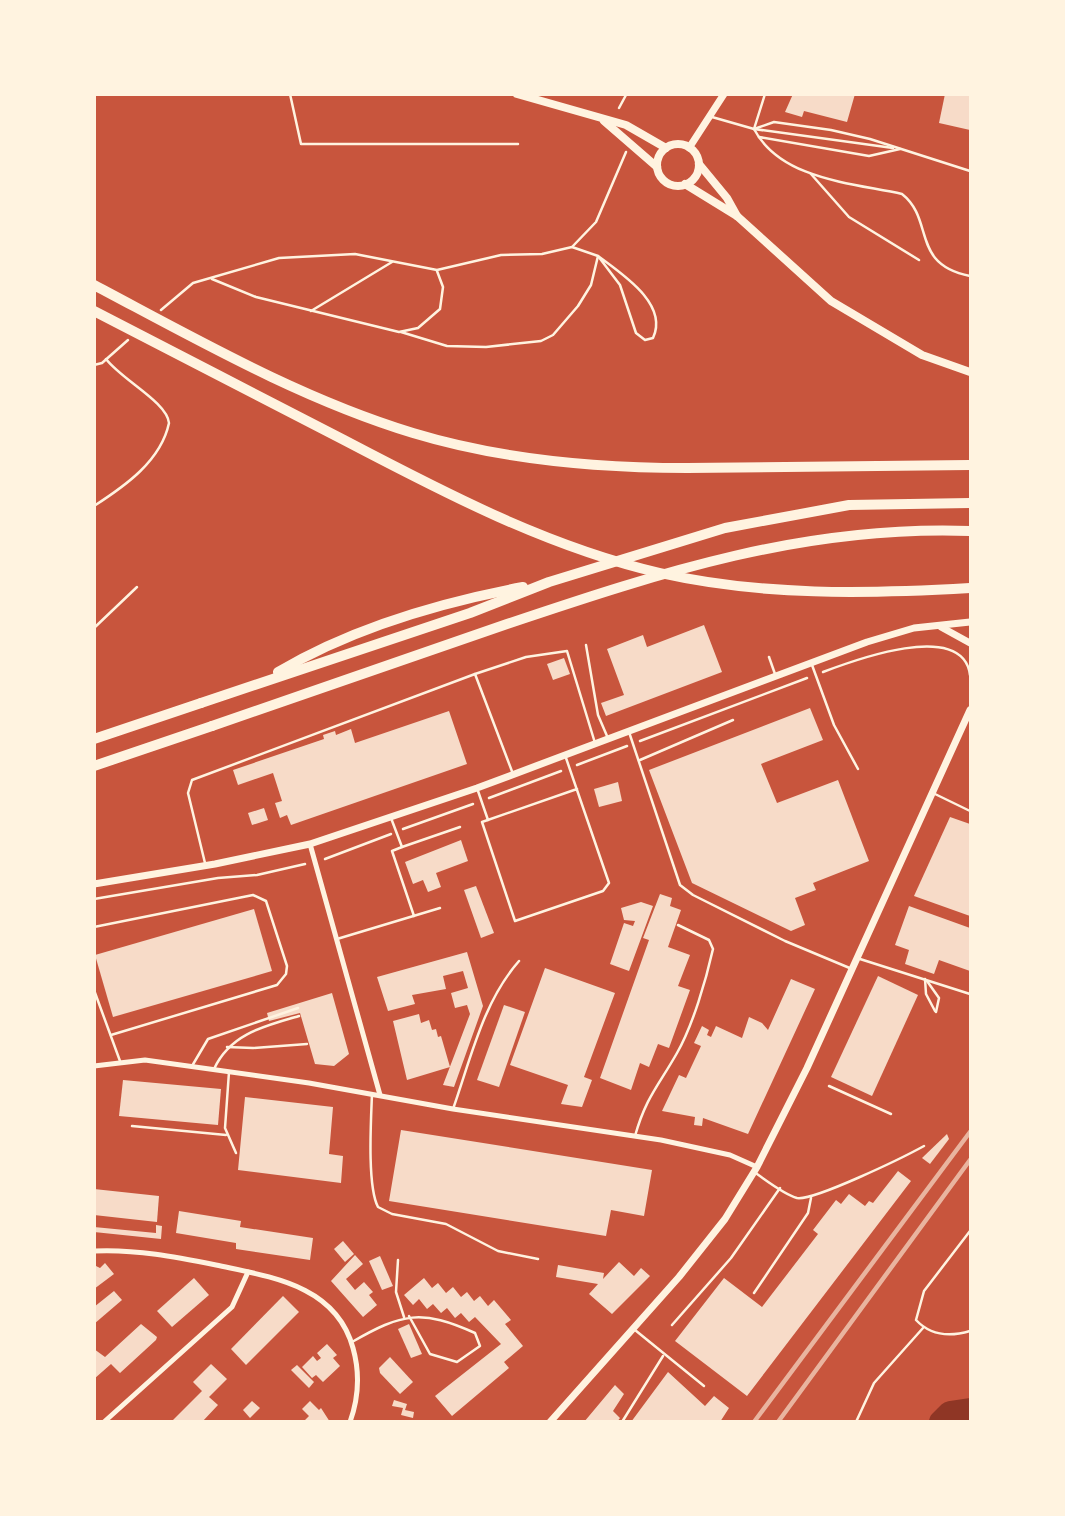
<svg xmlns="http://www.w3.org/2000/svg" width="1065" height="1516" viewBox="0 0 1065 1516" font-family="Signika,sans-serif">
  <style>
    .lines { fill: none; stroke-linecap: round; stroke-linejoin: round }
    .river { stroke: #8f3625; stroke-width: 24 }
    .building { fill: #f7dbc8 }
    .path { stroke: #fff3e0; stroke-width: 2.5 }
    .service { stroke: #fff3e0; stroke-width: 2.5 }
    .minor { stroke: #fff3e0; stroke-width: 5 }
    .tertiary { stroke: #fff3e0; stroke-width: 7 }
    .secondary { stroke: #fff3e0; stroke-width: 8 }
    .trunk { stroke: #fff3e0; stroke-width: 10 }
    .motorway { stroke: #fff3e0; stroke-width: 10 }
    .rail { stroke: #e9b49f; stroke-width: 4.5 }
  </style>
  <rect width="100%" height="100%" fill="#c8553d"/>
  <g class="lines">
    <path class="river" d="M941,1422L950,1413L970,1410"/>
  </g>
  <g class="building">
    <path d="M793,94H855L847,122L804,111L802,117L785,112Z"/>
    <path d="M945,94H970V130L939,123Z"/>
    <path d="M704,625L722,672L606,716L601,703L624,695L607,649L643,635L647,647Z"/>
    <path d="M564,658L570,674L553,680L547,664Z"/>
    <path d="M810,708L823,740L761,764L777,803L838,780L869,861L813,883L816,890L795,898L805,925L791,931L692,883L649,770Z"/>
    <path d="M449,711L467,764L291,825L287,815L280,818L275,803L282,801L273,773L238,785L233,770L324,739L323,735L335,731L336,735L351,729L355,743Z"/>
    <path d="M618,782L622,801L599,807L594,789Z"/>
    <path d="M264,808L268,820L252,825L248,813Z"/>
    <path d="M950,817L970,824V916L914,896Z"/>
    <path d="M461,840L468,861L436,873L441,887L428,892L423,880L413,884L405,862Z"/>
    <path d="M476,886L494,933L481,938L464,890Z"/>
    <path d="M660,894L672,898L670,906L681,910L668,947L690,955L678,986L690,990L669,1048L658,1044L649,1067L640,1063L631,1090L600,1078L649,940L643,938Z"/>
    <path d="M641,902L653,906L629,971L610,964L624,923L633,926L635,921L624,920L621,908Z"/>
    <path d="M909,906L970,928V971L939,960L934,974L905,964L909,950L895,945Z"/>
    <path d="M254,909L272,971L113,1017L95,955Z"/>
    <path d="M467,952L483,1006L454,1087L443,1085L470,1014L467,1005L455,1008L451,993L468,988L463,971L443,976L446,989L412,995L415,1004L388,1011L377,977Z"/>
    <path d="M545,968L615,993L584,1077L592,1080L582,1107L561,1104L568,1085L510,1065Z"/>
    <path d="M878,976L918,995L872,1096L831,1077Z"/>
    <path d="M791,979L815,989L748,1134L703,1118L702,1126L694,1125L695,1117L662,1111L679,1075L686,1078L701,1046L694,1043L702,1026L709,1030L707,1035L711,1037L716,1026L742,1038L749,1017L762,1023L768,1030Z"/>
    <path d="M332,993L349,1054L334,1066L315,1064L300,1013L269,1021L267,1013Z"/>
    <path d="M504,1005L525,1012L499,1087L477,1080Z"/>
    <path d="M419,1014L421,1023L429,1020L432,1030L436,1029L438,1037L441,1036L450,1067L407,1080L393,1021Z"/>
    <path d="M123,1080L221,1089L218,1125L119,1116Z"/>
    <path d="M245,1097L333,1107L329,1154L343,1156L341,1183L238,1170Z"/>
    <path d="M401,1130L652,1170L644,1216L611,1210L606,1236L389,1201Z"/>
    <path d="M947,1134L949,1139L930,1164L922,1158Z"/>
    <path d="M898,1171L911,1181L747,1396L675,1341L724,1278L762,1307L818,1234L813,1230L836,1200L841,1204L849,1194L865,1206L869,1201L873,1203Z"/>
    <path d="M94,1189L159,1196L157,1222L94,1215Z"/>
    <path d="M179,1211L241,1221L240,1227L313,1238L310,1260L236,1249V1243L176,1233Z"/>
    <path d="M156,1225L162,1226L161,1239L94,1232V1227L156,1233Z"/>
    <path d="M343,1241L354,1254L345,1262L334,1249Z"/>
    <path d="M355,1255L363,1264L346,1279L355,1290L364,1282L373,1292L369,1295L377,1305L363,1317L331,1281Z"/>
    <path d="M380,1256L393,1286L382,1290L369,1261Z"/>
    <path d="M619,1262L634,1276L641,1268L650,1276L612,1314L589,1294L598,1284L556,1277L558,1265L604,1273L603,1279Z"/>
    <path d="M105,1263L114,1274L94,1289V1265L100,1268Z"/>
    <path d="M194,1278L209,1295L172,1327L157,1311Z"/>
    <path d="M424,1278L432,1288L438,1283L446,1293L453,1287L461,1297L467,1292L474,1301L480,1296L488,1306L494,1300L511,1320L505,1324L523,1346L504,1362L509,1368L452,1416L435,1396L501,1344L475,1317L469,1322L461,1313L455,1318L447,1308L441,1313L433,1304L427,1309L419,1299L413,1305L404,1295Z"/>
    <path d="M114,1291L122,1300L94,1324V1307Z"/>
    <path d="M283,1296L299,1312L246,1365L231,1349Z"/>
    <path d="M141,1324L157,1337L156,1340L120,1373L111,1364L94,1379V1349L105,1357Z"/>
    <path d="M409,1324L422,1354L411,1358L398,1329Z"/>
    <path d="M327,1344L337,1355L333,1358L340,1366L323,1382L316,1375L312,1378L302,1367L313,1356L317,1361L321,1358L317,1353Z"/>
    <path d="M390,1357L413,1382L400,1394L380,1373L379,1368Z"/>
    <path d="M211,1364L227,1379L209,1397L218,1405L202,1422H171L202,1391L193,1382Z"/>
    <path d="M297,1365L314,1382L309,1388L291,1370Z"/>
    <path d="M668,1372L705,1406L714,1396L729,1408L720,1422H631Z"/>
    <path d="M615,1385L624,1394L613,1411L620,1418L617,1422H584Z"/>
    <path d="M394,1400L407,1404L405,1410L414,1412L413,1418L401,1415L403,1408L392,1406Z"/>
    <path d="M252,1401L260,1408L250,1418L243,1410Z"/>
    <path d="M310,1401L319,1410L321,1408L330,1422H303L309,1416L302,1409Z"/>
  </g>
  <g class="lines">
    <g class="path">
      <path d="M619,108L626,95"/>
      <path d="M598,256C622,274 669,304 653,338L645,340L636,333L620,285Z"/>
      <path d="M212,279L256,297L399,332L418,328L440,309L443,287L437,271"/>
      <path d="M161,310L193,283L279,258L355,254L437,270L501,255L542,254L572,247L596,222L626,152"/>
      <path d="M311,311L392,262"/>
      <path d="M401,332L447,346L486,347L541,341L553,335L578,306L591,285L598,256L572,247"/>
      <path d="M94,365L102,363L128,340"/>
      <path d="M94,506C125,486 161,461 169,423C167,402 122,380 106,359"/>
      <path d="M94,628L137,587"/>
      <path d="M823,672C852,661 963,619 970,675"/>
      <path d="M640,741L807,678"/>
      <path d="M577,765L627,746"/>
      <path d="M489,798L561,771"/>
      <path d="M403,829L473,804"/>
      <path d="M325,859L391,834"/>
      <path d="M94,899L218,878L257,875L305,864"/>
    </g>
    <g class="service">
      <path d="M290,94L301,144H518"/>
      <path d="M765,94L754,129C781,180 853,183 902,194C935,220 910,264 970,276"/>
      <path d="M712,117L754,129L893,148"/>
      <path d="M754,129L774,122L831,130L870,139L970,171"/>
      <path d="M759,137L869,156L900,149"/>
      <path d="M811,174L849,217L919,260"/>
      <path d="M586,645L598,715L607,736"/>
      <path d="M769,657L775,674"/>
      <path d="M812,665L834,725L858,769"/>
      <path d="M475,674L526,657L567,651L595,743"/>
      <path d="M629,732L680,885L693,895L785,941L852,969"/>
      <path d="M566,758L609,883L603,891L515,921L482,822L577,789"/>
      <path d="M640,760L733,720"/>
      <path d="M478,791L488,820"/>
      <path d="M935,794L970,811"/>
      <path d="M391,818L402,847L392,851L414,916"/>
      <path d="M402,847L460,827"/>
      <path d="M205,863L188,793L192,780L475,674L513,774"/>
      <path d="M94,927L253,895L266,901L287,966L286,974L277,985L111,1035"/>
      <path d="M337,939L440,908"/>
      <path d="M860,959L970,994"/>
      <path d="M925,979L926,994L935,1011"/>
      <path d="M927,981L939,998L936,1012"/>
      <path d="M94,990L120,1061"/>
      <path d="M227,1047L253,1048L307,1044"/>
      <path d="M192,1066L208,1039L298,1008"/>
      <path d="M214,1069C230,1034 264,1026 299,1016"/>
      <path d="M229,1072L225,1128L236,1153"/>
      <path d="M829,1086L891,1114"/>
      <path d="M372,1094C371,1120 367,1186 378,1207L392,1214L446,1224L498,1251L538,1259"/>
      <path d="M453,1109C471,1058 483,1002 519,961"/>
      <path d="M132,1126L226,1135"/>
      <path d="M635,1136C646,1097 659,1085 677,1053C693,1025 706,980 713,949L709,940L678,925"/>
      <path d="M754,1172C766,1180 783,1194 797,1198C814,1201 904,1157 924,1146"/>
      <path d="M970,1231L924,1291L916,1320C931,1336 950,1337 970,1331"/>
      <path d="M398,1260L396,1292L404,1317"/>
      <path d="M754,1293L808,1213L811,1198"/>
      <path d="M672,1325L731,1258L780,1188"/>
      <path d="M635,1330L704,1386"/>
      <path d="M352,1342C402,1313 422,1309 475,1333L480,1346L457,1362L430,1354L409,1316"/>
      <path d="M622,1422L663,1356"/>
      <path d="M856,1422L874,1383L923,1328"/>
    </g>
    <g class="minor">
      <path d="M310,844L380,1095"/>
      <path d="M94,1066L145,1060L309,1083L453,1109L661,1140L730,1155L757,1167"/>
      <path d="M94,1251C136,1249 176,1257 216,1265C271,1277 336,1285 353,1348C360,1373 359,1397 350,1422"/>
      <path d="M104,1422L232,1307L248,1272"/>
    </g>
    <g class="tertiary">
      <path d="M689,148L724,94"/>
      <path d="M941,627L970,643"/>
      <path d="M94,884L215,864L310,844L477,788L867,642L914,628L970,622"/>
      <path d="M550,1422L679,1277L725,1219L757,1167L807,1068L970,710"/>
    </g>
    <g class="secondary">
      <path d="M517,94L626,125L666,148"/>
      <path d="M604,121L657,167"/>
      <circle cx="678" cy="165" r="21"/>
      <path d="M699,164L727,198L737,216"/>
      <path d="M685,184L737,216L831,301L922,355L970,372"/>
    </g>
    <g class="trunk">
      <path d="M94,285C198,340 301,399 413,433C502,460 595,468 687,468"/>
      <path d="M94,739L201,703"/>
      <path d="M94,766L212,726"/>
    </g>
    <g class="motorway">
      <path d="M94,311C177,354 261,397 344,440C445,493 548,547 660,573C762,596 866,594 970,588"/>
      <path d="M687,468L970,465"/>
      <path d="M278,672C352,628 438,603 523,587"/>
      <path d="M201,703L470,613L549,582L725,528L849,505L970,503"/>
      <path d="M212,726C310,692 408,658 507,624C662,572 805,525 970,531"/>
    </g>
    <g class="rail">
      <path d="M754,1422L970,1132"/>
      <path d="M778,1422L970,1160"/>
    </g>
  </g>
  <rect width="1065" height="1516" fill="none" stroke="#fff3e0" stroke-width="192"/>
</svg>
